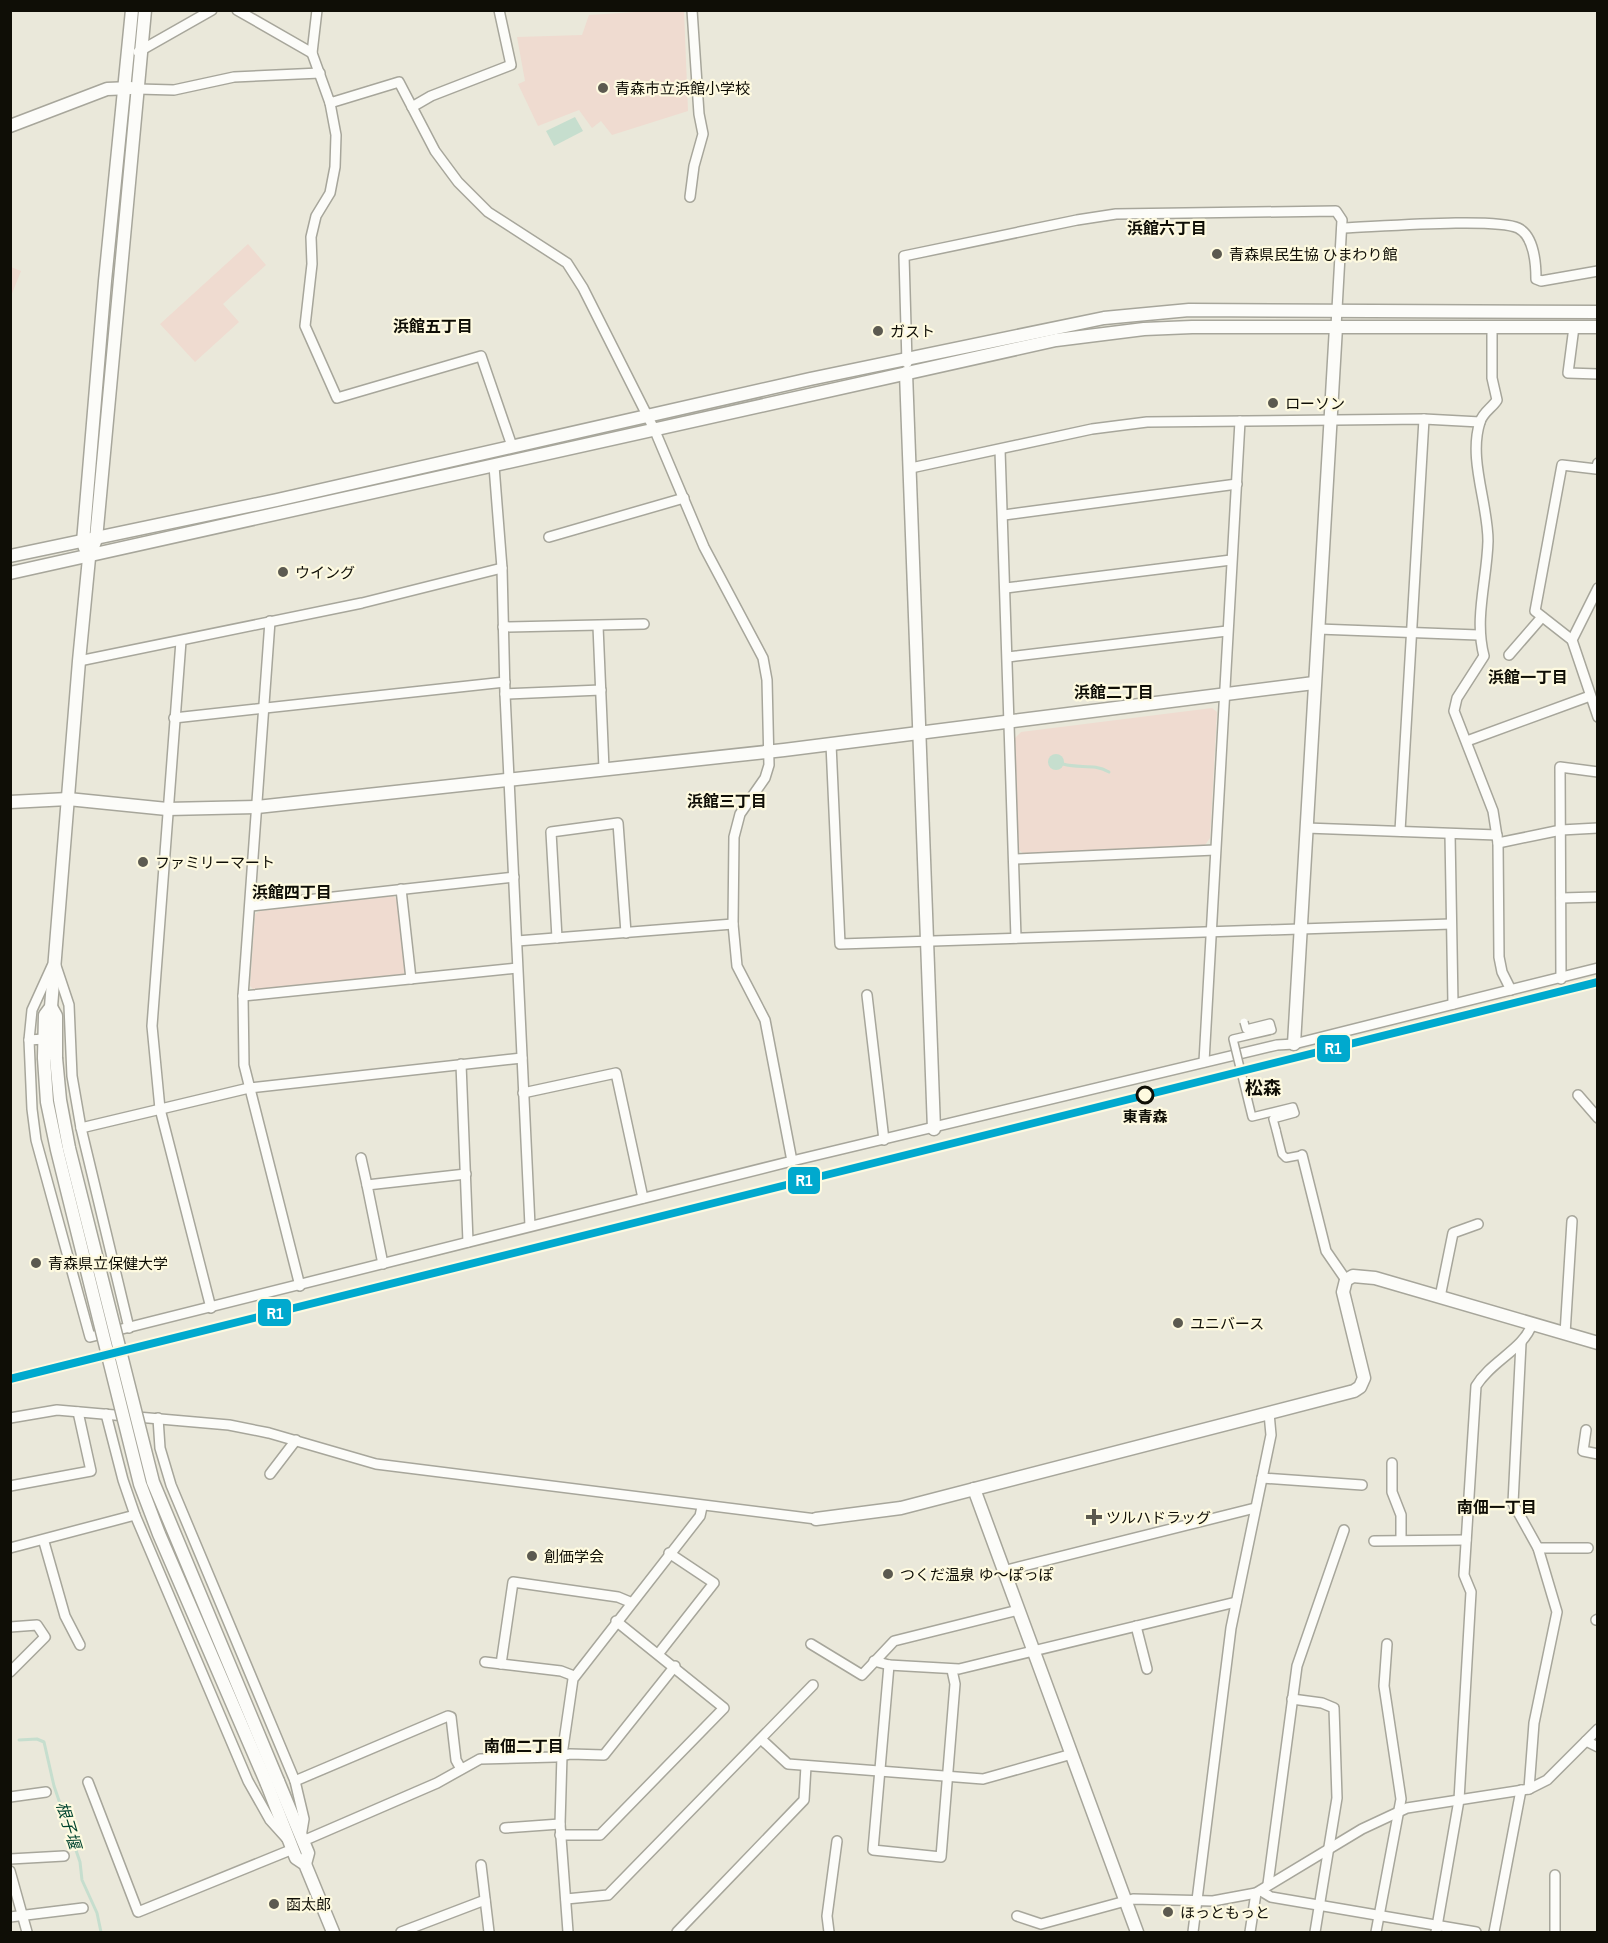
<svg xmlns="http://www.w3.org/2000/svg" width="1608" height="1943" viewBox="0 0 1608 1943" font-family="'Archivo Narrow','Noto Sans JP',sans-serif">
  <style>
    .green { fill: #efdbd0 }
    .water { fill: #c6dece }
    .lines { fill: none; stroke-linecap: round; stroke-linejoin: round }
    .stream { stroke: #c6dece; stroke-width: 3 }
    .pedestrian-casing { stroke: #a7a69b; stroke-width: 10 }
    .minor-casing { stroke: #a7a69b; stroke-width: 12 }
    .tertiary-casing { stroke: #a7a69b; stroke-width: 15 }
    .pedestrian { stroke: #fcfcf9; stroke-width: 7 }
    .minor { stroke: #fcfcf9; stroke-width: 9 }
    .tertiary { stroke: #fcfcf9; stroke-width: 12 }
    .rail-casing { stroke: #d2d2ce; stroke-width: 5 }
    .rail { stroke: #fefae0; stroke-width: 3; stroke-dasharray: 9; stroke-linecap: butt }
    .pedestrian-bridge-casing { stroke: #a7a69b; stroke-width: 10; stroke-linecap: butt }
    .tertiary-bridge-casing { stroke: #a7a69b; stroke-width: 15; stroke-linecap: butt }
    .pedestrian-bridge { stroke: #fcfcf9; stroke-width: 7 }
    .tertiary-bridge { stroke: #fcfcf9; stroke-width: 12 }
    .rail-1-casing { stroke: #fefae0; stroke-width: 12 }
    .rail-1 { stroke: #00a9ce; stroke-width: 8 }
    .poi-dot { fill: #5c5a50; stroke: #fefae0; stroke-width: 2 }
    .stop-dot { fill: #fefae0; stroke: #0f0e06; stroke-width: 3 }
    .labels { text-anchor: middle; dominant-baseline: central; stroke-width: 4.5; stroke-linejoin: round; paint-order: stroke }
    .poi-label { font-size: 15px; fill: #0f0e06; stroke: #fefae0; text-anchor: start }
    .stop-label { font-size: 15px; font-weight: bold; fill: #0f0e06; stroke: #fefae0 }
    .neighbourhood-label { font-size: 16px; font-weight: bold; fill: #0f0e06; stroke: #fefae0 }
    .water-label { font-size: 16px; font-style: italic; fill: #00442e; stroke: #fefae0 }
    .quarter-label { font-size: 18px; font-weight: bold; fill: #0f0e06; stroke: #fefae0 }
    .line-badge { stroke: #fefae0; stroke-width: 2 }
    .badge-label { font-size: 16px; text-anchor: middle; font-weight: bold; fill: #fff }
  </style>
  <rect width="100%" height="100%" fill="#eae8da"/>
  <g class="green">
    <path d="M651,11H684L688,111L612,135L601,121L592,128L579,110L538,126L518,84L525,81L517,37L582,35L589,15Z"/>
    <path d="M248,244L266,265L223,304L239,322L195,362L160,324Z"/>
    <path d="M11,267L21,271L11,296Z"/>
    <path d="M1212,708L1217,712L1210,838L1205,845L1024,854L1018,849L1015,738L1021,732Z"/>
    <path d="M393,896L398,900L406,971L403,974L254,990L250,986L255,914L260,911Z"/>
  </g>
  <g class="water">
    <path d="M575,117L583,131L554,146L546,131Z"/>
    <circle cx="1056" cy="762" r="8"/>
  </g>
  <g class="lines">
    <g class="stream">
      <path d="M1063,764C1080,769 1093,763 1109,772"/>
      <path d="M19,1740L37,1739L44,1742L54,1786L80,1862L82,1880L97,1913L101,1932"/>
    </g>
    <g class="pedestrian-casing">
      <path id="pedestrian" d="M1276,1130L1282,1154L1286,1158L1302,1155"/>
    </g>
    <g class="minor-casing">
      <g id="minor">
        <path d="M237,10L312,53"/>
        <path d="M317,10L312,53L330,103L399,82L435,151L458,182L488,212L567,263L583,288L655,431L704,547L763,658L767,680L769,765L765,778L740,814L734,837L733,924L737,966L765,1020L792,1161"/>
        <path d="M138,52L212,10"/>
        <path d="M138,89L174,90L234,77L320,73"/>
        <path d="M330,103L336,135L335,167L330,193L316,216L311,237L312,264L305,326L337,398L481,356L512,446"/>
        <path d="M412,107L431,96L511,65L499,10"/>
        <path d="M690,197L694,166L703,134L699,114L692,10"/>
        <path d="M1342,228C1374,227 1495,217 1518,228C1534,236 1536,264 1536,279L1541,281L1598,271"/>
        <path d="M1492,327V378L1497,400C1492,408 1483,412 1480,422C1468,459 1488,503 1488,541C1487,580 1474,618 1484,656L1457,698L1454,711L1493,811L1498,843L1499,957L1502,972L1511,990"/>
        <path d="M1574,327L1568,373L1598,374"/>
        <path d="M907,363L904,256L1077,220L1116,214L1336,211L1342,220L1336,327"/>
        <path d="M1000,450L1016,938"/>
        <path d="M494,466L502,568L505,694L530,1226"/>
        <path d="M911,468L1092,429L1147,422L1424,419L1480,422"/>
        <path d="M1004,515L1237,484"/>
        <path d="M549,537L684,498"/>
        <path d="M1006,588L1231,560"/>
        <path d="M1598,588L1572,640L1598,717"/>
        <path d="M270,621L243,996L244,1065L300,1286"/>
        <path d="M598,626L604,769"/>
        <path d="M503,627L644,624"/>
        <path d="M1318,629L1478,635"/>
        <path d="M1572,640L1535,611L1562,465L1596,469L1598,463"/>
        <path d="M181,641L152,1026L160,1109L211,1308"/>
        <path d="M1509,655L1542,617"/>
        <path d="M1008,657L1227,631"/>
        <path d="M79,661L362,603L502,568"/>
        <path d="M505,694L601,690"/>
        <path d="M174,718L505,682"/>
        <path d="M1467,741L1590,696"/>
        <path d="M831,744L840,944L1451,924"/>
        <path d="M1306,828L1497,835"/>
        <path d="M1400,831L1424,419"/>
        <path d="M1450,834L1453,1004"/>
        <path d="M1498,843L1561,830L1598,828"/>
        <path d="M1014,859L1215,850"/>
        <path d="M401,889L411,979"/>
        <path d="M1561,898L1598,897"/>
        <path d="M251,906L514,877"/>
        <path d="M557,938L551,832L618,823L626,933"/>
        <path d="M517,941L733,924"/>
        <path d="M56,966L69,1005L72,1076L81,1128"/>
        <path d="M1561,979L1560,767L1598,772"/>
        <path d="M867,995L884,1140"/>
        <path d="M243,996L517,968"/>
        <path d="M44,1039L29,1040L32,1109L36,1140L90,1337L792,1161L1277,1045L1294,1044L1598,968"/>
        <path d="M29,1040L32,1010L52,966"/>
        <path d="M1204,1062L1240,421"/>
        <path d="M461,1064L468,1242"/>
        <path d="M523,1093L616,1073L643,1198"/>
        <path d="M1578,1095L1598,1118"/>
        <path d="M1302,1155L1326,1251L1346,1280"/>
        <path d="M361,1158L367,1185"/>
        <path d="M383,1264L367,1185L466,1174"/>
        <path d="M1440,1297L1453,1233L1478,1224"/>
        <path d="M129,1328L81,1128L249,1088L522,1058"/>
        <path d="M1565,1334L1572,1221"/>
        <path d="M106,1414L123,1480L135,1515L248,1781L270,1820L288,1840"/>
        <path d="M10,1418L57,1410L229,1425L269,1433L376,1464L816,1519"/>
        <path d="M158,1418L160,1448L171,1485L295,1781L304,1819L301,1837"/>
        <path d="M1586,1430L1583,1451L1598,1454"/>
        <path d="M1392,1463V1492L1401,1515V1540"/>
        <path d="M270,1474L296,1440"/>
        <path d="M1262,1478L1362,1485"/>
        <path d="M10,1486L91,1471L78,1412"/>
        <path d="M1374,1541L1466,1540"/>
        <path d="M44,1542L65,1616L80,1645"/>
        <path d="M10,1548L135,1515"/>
        <path d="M1538,1548H1588"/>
        <path d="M1003,1571L1255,1508"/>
        <path d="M1596,1620L1598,1619"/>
        <path d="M1136,1626L1147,1669"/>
        <path d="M10,1627L37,1625L45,1637L10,1672"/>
        <path d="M811,1644L862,1675L894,1641L1018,1610"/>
        <path d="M659,1653L714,1583L669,1553"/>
        <path d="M874,1661L889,1665L959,1669L1236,1602"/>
        <path d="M485,1662L561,1671L574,1676"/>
        <path d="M501,1664L513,1582L618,1597L630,1602"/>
        <path d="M889,1665L873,1850L941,1857L955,1684L952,1670"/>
        <path d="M1292,1699L1322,1703L1334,1708L1337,1798L1315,1932"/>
        <path d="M761,1739L788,1764L983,1779L1072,1754"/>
        <path d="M1586,1741L1598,1747"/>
        <path d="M295,1781L448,1716L451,1717L456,1760L461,1769"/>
        <path d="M88,1782L138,1912L293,1849"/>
        <path d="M1529,1789L1547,1780L1598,1729"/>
        <path d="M10,1797L46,1792"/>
        <path d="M505,1828L560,1824"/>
        <path d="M560,1835H600L724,1708L616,1621"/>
        <path d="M303,1841L437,1783L480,1759L555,1757L570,1754L604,1755L675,1666"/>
        <path d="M10,1859L64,1856"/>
        <path d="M481,1865L489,1932"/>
        <path d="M10,1871L27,1932"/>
        <path d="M1555,1875V1932"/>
        <path d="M1268,1884L1297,1666L1344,1530"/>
        <path d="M1261,1891L1271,1897L1476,1932"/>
        <path d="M566,1899L608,1895L813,1685"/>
        <path d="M1017,1916L1041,1924L1133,1899L1213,1901L1256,1893L1362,1829L1407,1808L1529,1789L1534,1723L1557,1612L1538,1548L1513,1503L1521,1343"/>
        <path d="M10,1917L83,1908"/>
        <path d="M401,1932L485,1900"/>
        <path d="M568,1932L560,1824L562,1755L573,1679L700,1516L702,1507"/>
        <path d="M677,1932L804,1800L806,1766"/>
        <path d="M829,1932L827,1916L837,1841"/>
        <path d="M1193,1932L1231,1628L1271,1435L1269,1413"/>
        <path d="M1250,1932L1256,1893"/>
        <path d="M1376,1932L1401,1799L1384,1686L1387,1644"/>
        <path d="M1436,1932L1459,1800L1471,1592L1464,1575L1476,1386C1491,1361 1524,1349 1532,1324"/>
        <path d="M1494,1932L1521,1790"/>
      </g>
    </g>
    <g class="tertiary-casing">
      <g id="tertiary">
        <path d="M10,126L107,89L131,88"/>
        <path d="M906,373L934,1129"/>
        <path d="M85,548L83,542L105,281L132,10"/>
        <path d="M10,556L277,500L810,379L1104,318L1189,310L1598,312"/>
        <path d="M10,573L1056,340L1144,329L1192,327H1598"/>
        <path d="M10,802L68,799L167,809L257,807L784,750L1314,683"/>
        <path d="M51,1007L56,1016V1058"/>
        <path d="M1294,1044L1336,327"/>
        <path d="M44,1058L45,1015L51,1007L79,661L89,558L96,539L145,10"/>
        <path d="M974,1489L1137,1932"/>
        <path d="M816,1519L901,1508L1354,1391L1360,1387L1364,1378L1343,1292L1346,1280L1353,1276L1375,1278L1598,1343"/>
        <path d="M278,1781L308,1853L305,1864"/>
        <path d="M267,1784L296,1858L305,1864L333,1932"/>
      </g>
    </g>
    <use href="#pedestrian" class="pedestrian"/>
    <use href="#minor" class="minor"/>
    <use href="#tertiary" class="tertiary"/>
    <g class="rail-casing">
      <path id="rail" d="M195,1333L1587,985"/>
    </g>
    <use href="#rail" class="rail"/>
    <g class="pedestrian-bridge-casing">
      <path id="pedestrian-bridge" d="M1244,1022L1246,1029L1270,1023L1272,1030L1233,1039L1252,1117L1293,1107L1295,1113L1273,1119L1276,1130"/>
    </g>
    <g class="tertiary-bridge-casing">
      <g id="tertiary-bridge">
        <path d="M44,1058L47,1102L57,1150L140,1484L159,1534L267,1784"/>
        <path d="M56,1058L60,1100L69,1148L153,1482L278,1781"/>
      </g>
    </g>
    <use href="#pedestrian-bridge" class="pedestrian-bridge"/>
    <use href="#tertiary-bridge" class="tertiary-bridge"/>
    <g class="rail-1-casing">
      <path id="rail-1" d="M10,1379L1598,982"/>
    </g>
    <use href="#rail-1" class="rail-1"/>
  </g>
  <g class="poi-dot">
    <circle cx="603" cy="88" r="6"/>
    <circle cx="1217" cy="254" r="6"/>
    <circle cx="878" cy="331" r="6"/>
    <circle cx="1273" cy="403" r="6"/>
    <circle cx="283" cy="572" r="6"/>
    <circle cx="143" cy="862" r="6"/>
    <circle cx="36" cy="1263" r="6"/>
    <circle cx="1178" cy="1323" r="6"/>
    <path d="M1091 1508h6v6h6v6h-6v6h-6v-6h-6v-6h6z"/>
    <circle cx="532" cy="1556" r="6"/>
    <circle cx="888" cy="1574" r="6"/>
    <circle cx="274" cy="1904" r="6"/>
    <circle cx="1168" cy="1912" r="6"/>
  </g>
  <circle class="stop-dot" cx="1145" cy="1095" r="8"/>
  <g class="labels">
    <g class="poi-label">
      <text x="615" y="88">青森市立浜館小学校</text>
      <text x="1229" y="254">青森県民生協 ひまわり館</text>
      <text x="890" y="331">ガスト</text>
      <text x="1285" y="403">ローソン</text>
      <text x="295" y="572">ウイング</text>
      <text x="155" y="862">ファミリーマート</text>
      <text x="48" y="1263">青森県立保健大学</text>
      <text x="1190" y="1323">ユニバース</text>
      <text x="1106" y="1517">ツルハドラッグ</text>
      <text x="544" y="1556">創価学会</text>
      <text x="900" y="1574">つくだ温泉 ゆ～ぽっぽ</text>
      <text x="286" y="1904">函太郎</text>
      <text x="1180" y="1912">ほっともっと</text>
    </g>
    <g class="stop-label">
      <text x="1145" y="1116">東青森</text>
    </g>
    <g class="neighbourhood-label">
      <text x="1167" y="228">浜館六丁目</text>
      <text x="433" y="326">浜館五丁目</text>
      <text x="1528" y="677">浜館一丁目</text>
      <text x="1114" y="692">浜館二丁目</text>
      <text x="727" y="801">浜館三丁目</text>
      <text x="292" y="892">浜館四丁目</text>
      <text x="1497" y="1507">南佃一丁目</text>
      <text x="524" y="1746">南佃二丁目</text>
    </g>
    <g class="water-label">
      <text transform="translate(69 1825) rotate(73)">根子堰</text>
    </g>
    <g class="quarter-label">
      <text x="1263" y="1087">松森</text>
    </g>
  </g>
  <g class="line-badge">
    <rect x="1316" y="1034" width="35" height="29" rx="6" fill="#00a9ce"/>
    <rect x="787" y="1166" width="34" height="29" rx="6" fill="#00a9ce"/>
    <rect x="257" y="1298" width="35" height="29" rx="6" fill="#00a9ce"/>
  </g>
  <g class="badge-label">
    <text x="1333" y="1054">R1</text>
    <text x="804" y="1186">R1</text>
    <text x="275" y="1319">R1</text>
  </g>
  <rect width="1608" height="1943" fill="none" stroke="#0f0e06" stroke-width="24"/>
</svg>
